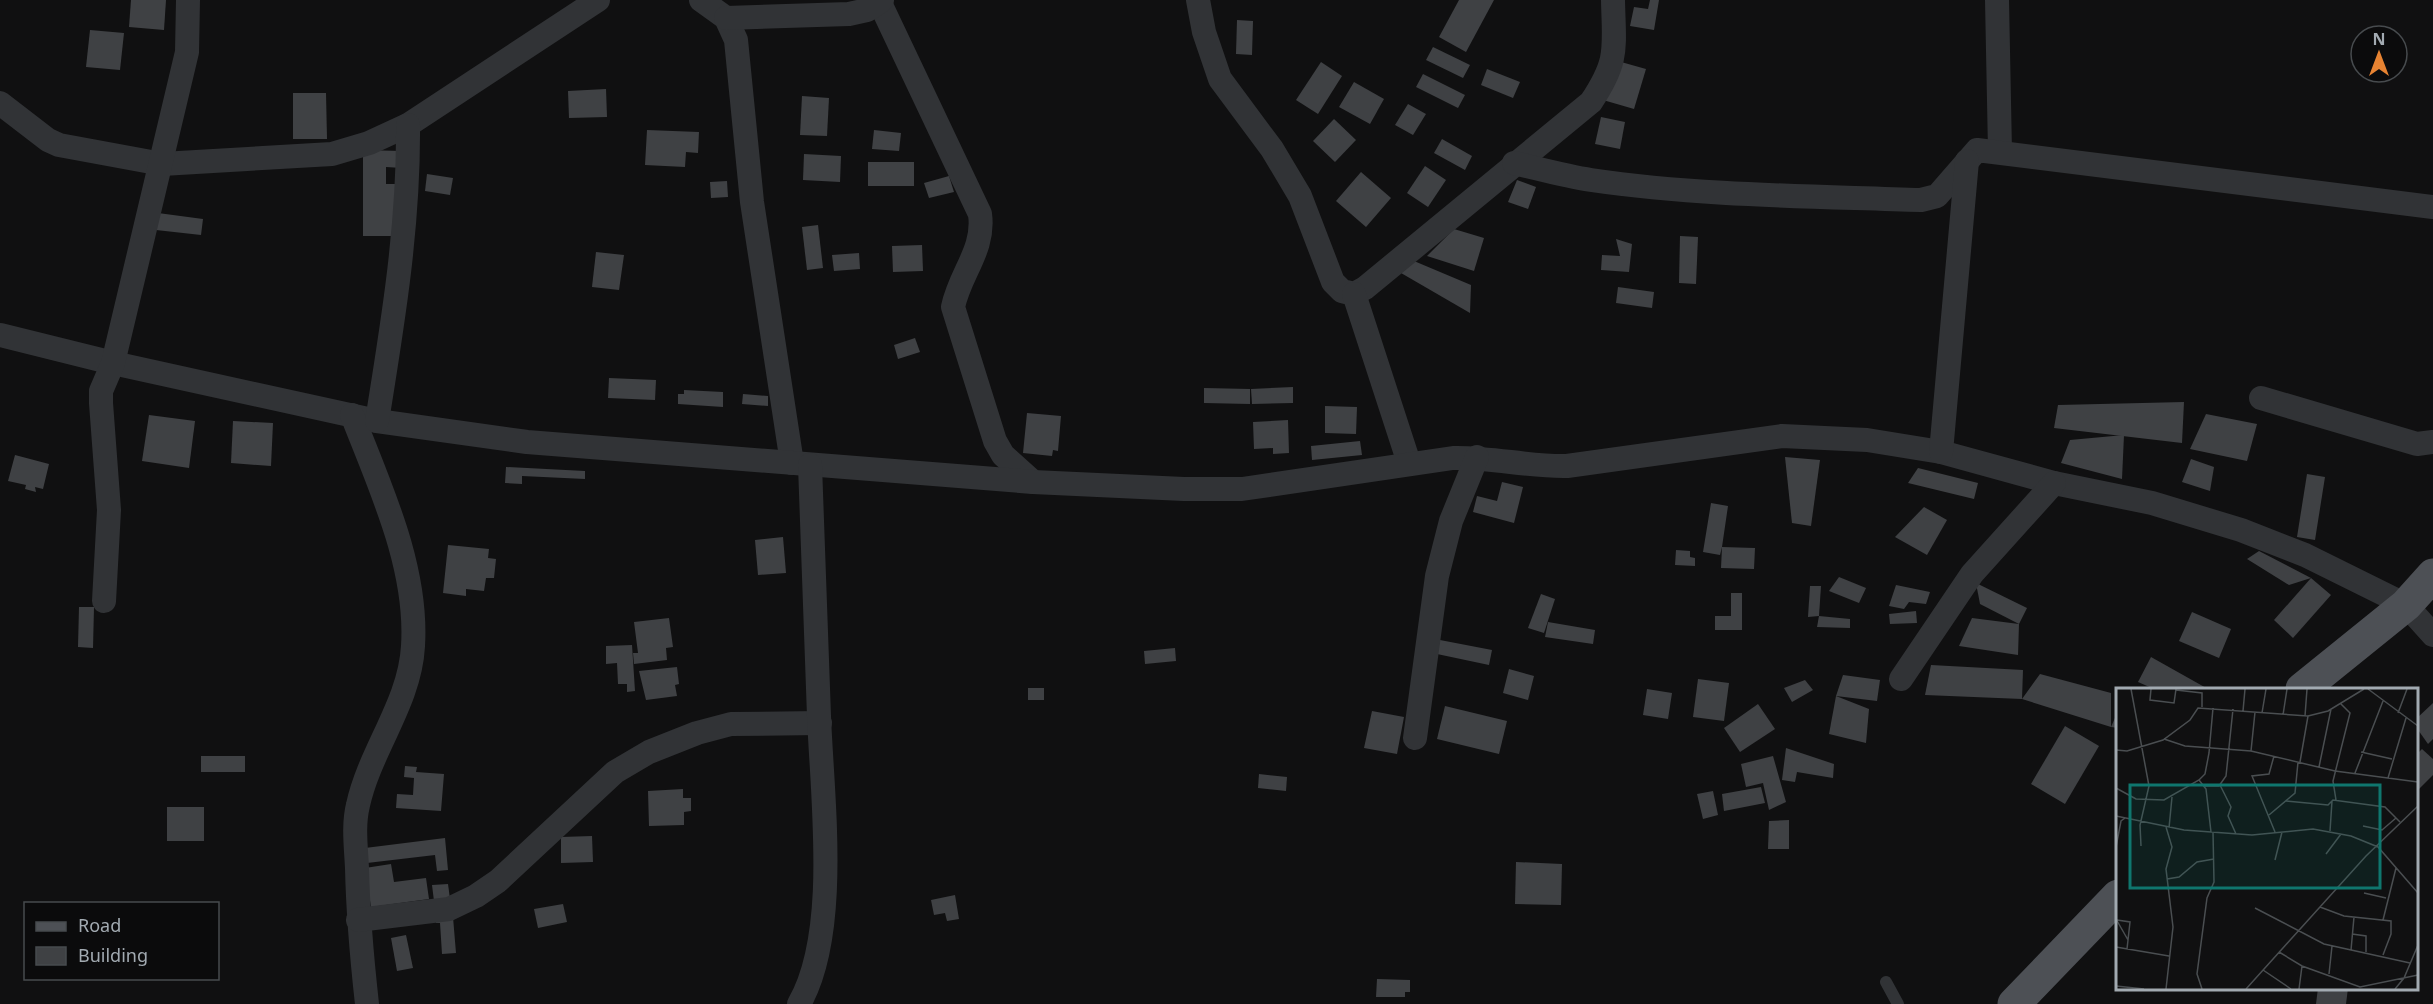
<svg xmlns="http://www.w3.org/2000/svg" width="2433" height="1004" viewBox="0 0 2433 1004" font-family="'Noto Sans',sans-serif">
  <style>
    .building { fill: #3f4144 }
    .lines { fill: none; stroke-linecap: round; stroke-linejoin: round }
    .lane { stroke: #313336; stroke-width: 12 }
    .street { stroke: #313336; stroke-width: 24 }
    .primary { stroke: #4d5055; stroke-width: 33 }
    .inset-road { fill: none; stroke: #4a4e51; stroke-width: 1.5 }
    .view { fill: #0f766e; fill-opacity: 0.15; stroke: #0f766e; stroke-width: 3 }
    .inset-edge { fill: none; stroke: #a2aab1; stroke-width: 3 }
  </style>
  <rect width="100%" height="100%" fill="#101011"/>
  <g class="building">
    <path d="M131,0H166L164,30L129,27Z"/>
    <path d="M1459,0H1494L1466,52L1439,37Z"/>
    <path d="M1650,0H1659L1654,30L1630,26L1634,7L1648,9Z"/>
    <path d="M1237,20L1253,21L1252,55L1236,54Z"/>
    <path d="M90,30L124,33L120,70L86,67Z"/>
    <path d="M1433,47L1470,65L1463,78L1426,60Z"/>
    <path d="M1614,60L1646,69L1634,109L1603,100Z"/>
    <path d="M1321,62L1342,76L1318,114L1296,100Z"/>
    <path d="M1487,69L1520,82L1513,98L1481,85Z"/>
    <path d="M1423,74L1465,95L1458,108L1416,87Z"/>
    <path d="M1354,82L1384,99L1370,124L1339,107Z"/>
    <path d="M606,89L607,117L569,118L568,91Z"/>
    <path d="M293,93H326L327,139H293Z"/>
    <path d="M802,96L829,98L827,136L800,135Z"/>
    <path d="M1408,104L1426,114L1413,135L1395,125Z"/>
    <path d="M1601,117L1625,122L1620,149L1595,144Z"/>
    <path d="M1334,119L1356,140L1335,162L1313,141Z"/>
    <path d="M647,130L699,132L698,153L686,152L685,167L645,165Z"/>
    <path d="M874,130L901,133L899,151L872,149Z"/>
    <path d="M1442,139L1472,156L1465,170L1434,153Z"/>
    <path d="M363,150L402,151V168L386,167V184H399V236H363Z"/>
    <path d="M804,154L841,156L840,182L803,180Z"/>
    <rect x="868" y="162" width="46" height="24"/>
    <path d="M1425,166L1446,180L1428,207L1407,193Z"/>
    <path d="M1361,172L1391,198L1366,227L1336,201Z"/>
    <path d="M427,174L453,178L450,195L425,191Z"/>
    <path d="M949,176L954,192L929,198L924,183Z"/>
    <path d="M1517,180L1536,187L1528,209L1508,202Z"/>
    <path d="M727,181L728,197L711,198L710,182Z"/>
    <path d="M158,213L203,219L201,235L156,230Z"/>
    <path d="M818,225L823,268L807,270L802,227Z"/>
    <path d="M1454,229L1484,238L1474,271L1427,256Z"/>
    <path d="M1680,236L1698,237L1696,284L1679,283Z"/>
    <path d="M1616,239L1632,244L1629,272L1601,270L1602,255L1620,256Z"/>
    <path d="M922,245L923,271L893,272L892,246Z"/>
    <path d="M596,252L624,255L619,290L592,287Z"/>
    <path d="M859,253L860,269L834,271L832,255Z"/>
    <path d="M1414,261L1471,285L1470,313L1401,273Z"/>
    <path d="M1618,287L1654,292L1652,308L1616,303Z"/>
    <path d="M915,338L920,352L898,359L894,345Z"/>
    <path d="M609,378L656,380L655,400L608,398Z"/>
    <path d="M1293,387V403L1252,404L1251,389Z"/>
    <path d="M1204,388L1250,389V404L1204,403Z"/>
    <path d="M684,390L723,392V407L678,404V394H684Z"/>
    <path d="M743,394L768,396V406L742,404Z"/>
    <path d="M2184,402L2182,443L2054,428L2058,405Z"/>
    <path d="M1325,406L1357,407L1356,434L1325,433Z"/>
    <path d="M1027,413L1061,416L1058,451L1053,450L1052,456L1023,453Z"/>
    <path d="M2206,414L2257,424L2247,461L2190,449Z"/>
    <path d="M149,415L195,421L189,468L142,461Z"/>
    <path d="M1288,420L1289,453L1273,454V448L1254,449L1253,422Z"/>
    <path d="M233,421L273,423L271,466L231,463Z"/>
    <path d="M2124,435L2122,479L2061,463L2070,440Z"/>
    <path d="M1360,441L1362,455L1312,460L1311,446Z"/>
    <path d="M15,455L49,464L43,489L35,487L36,492L25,489L26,485L8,481Z"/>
    <path d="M1785,457L1820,460L1811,526L1792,523Z"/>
    <path d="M2191,459L2214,467L2210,491L2182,482Z"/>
    <path d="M506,467L585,471V479L522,476V484L505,483Z"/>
    <path d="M1918,468L1978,483L1974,499L1908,483Z"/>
    <path d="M2307,474L2325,477L2315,540L2297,537Z"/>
    <path d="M1502,482L1523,487L1514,523L1473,512L1477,496L1497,501Z"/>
    <path d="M1711,503L1728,506L1722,547L1755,548L1754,569L1721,568L1722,547L1720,555L1703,552Z"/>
    <path d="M1924,507L1947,520L1927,555L1895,537Z"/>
    <path d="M783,537L786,573L758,575L755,540Z"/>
    <path d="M448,545L489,549L488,558L496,559L494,578H486L484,591L466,589V596L443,593Z"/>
    <path d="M1676,550L1690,551V557L1695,558V566L1675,565Z"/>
    <path d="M2259,551L2311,578L2289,585L2247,559Z"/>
    <path d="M1839,577L1866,588L1859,603L1829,591Z"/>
    <path d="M2311,578L2331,595L2293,638L2274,620Z"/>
    <path d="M1976,583L2027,608L2019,624L1980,604Z"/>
    <path d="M1896,585L1930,592L1926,604L1909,602L1904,609L1889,606Z"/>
    <path d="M1810,586H1821L1819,616L1808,617Z"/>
    <path d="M1731,593H1742V630H1715V616H1731Z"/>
    <path d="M1541,594L1555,599L1544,633L1528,628Z"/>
    <path d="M79,607H94L93,648L78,647Z"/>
    <path d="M1916,611L1917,623L1890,624L1889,614Z"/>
    <path d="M2192,612L2231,629L2219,658L2179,641Z"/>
    <path d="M1819,616L1850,619V628L1817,627Z"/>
    <path d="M669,618L673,647L666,648L667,660L634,664L633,653H638L634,622Z"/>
    <path d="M1972,618L2019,624L2018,655L1959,646Z"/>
    <path d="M1548,622L1595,630L1593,644L1545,637Z"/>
    <path d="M1440,640L1492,650L1489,665L1437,654Z"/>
    <path d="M632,645L635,691L627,692V684H618L617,663L606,664V646Z"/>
    <path d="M1175,648L1176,661L1145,664L1144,651Z"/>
    <path d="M2151,657L2208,689H2154L2138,682Z"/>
    <path d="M1931,665L2023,670L2022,699L1925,695Z"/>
    <path d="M677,667L679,684L675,685L677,696L646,700L639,671Z"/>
    <path d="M1509,669L1534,676L1528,700L1503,693Z"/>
    <path d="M2040,674L2111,693V727L2118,711V728L2111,727L2022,699Z"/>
    <path d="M1843,675L1880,680L1877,701L1836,696Z"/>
    <path d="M1698,679L1729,683L1724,721L1693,717Z"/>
    <path d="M1805,680L1813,690L1792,702L1784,688Z"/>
    <rect x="1028" y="688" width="16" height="12"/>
    <path d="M1647,689L1672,693L1668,719L1643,715Z"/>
    <path d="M1836,696L1869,709L1866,743L1829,734Z"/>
    <path d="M2433,703V739L2428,744L2416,727V719Z"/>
    <path d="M1758,704L1775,729L1740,752L1724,728Z"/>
    <path d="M1445,706L1507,721L1499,754L1437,739Z"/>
    <path d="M1372,711L1404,717L1397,754L1364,748Z"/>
    <path d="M2065,726L2099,746L2065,804L2031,784Z"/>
    <path d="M1786,748L1834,764L1833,778L1797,772L1795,782L1782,780Z"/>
    <path d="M2422,749L2433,759V775L2416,792V755Z"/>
    <rect x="201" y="756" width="44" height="16"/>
    <path d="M1773,756L1786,802L1769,810L1763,783L1746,787L1741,764Z"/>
    <path d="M405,766L417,767L416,772L444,774L441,811L396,808L397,794L413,795L414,778L404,777Z"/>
    <path d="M1259,774L1287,777L1286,791L1258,788Z"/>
    <path d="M1761,787L1765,803L1724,811L1722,794Z"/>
    <path d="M683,789V798H691V811L684,812V825L649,826L648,791Z"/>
    <path d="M1713,791L1718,815L1703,819L1697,794Z"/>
    <rect x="167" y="807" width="37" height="34"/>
    <path d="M1789,820V849H1768L1769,821Z"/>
    <path d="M592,836L593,862L561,863V837Z"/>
    <path d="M445,838L448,870L437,871L435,855L367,863L365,848Z"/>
    <path d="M1516,862L1562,864L1561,905L1515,904Z"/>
    <path d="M391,864L394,882L426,878L429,899L371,907L365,868Z"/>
    <path d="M448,884L450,899L434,901L432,885Z"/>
    <path d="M955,895L959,919L947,921L945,913L934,915L931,900Z"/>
    <path d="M563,904L567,922L538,928L534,909Z"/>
    <path d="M453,917L456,953L442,954L440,923H436V919Z"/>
    <path d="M406,935L413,968L397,971L391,938Z"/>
    <path d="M1377,979L1410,980V992H1405V997H1376Z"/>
    <path d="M2318,988H2348L2346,1004H2316Z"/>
  </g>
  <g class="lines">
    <path class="lane" d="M1886,982L1898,1004"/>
    <g class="street">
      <path d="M701,0L726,18L736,40L752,202L792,463"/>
      <path d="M1198,0L1204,32L1220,79L1272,149L1300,196L1333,282L1342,291L1354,294L1365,288L1591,102C1619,60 1614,49 1613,0"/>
      <path d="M1997,0L2000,151"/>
      <path d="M880,3L980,214C985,250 960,273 953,307L995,441L1003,455L1033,482"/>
      <path d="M726,18L849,14L867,10L882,0"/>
      <path d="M0,103L48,140L59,145L162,164L332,154L369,143L408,125L598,0"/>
      <path d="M1514,163C1540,169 1565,176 1591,180C1700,196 1811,196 1921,200L1937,196L1977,150L2433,207"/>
      <path d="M1354,294L1409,463"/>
      <path d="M0,335L113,363L377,421L527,442L1033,482L1184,489H1242L1453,458C1492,457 1529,467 1567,466L1782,436L1867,440L1941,452L2054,483L2152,503L2241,530L2305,555L2406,605L2433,635"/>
      <path d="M2261,398L2417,444L2433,442"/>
      <path d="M352,415C380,487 418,567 413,646C410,703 370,750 358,805C353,825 356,847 357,868C358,914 362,959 367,1004"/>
      <path d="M377,421C393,322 409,225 408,125"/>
      <path d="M1941,452L1967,161"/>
      <path d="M104,601L109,510L101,403V391L113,363L187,52L188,0"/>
      <path d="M1901,679L1972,574L2054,483"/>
      <path d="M1415,738L1437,576L1451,521L1477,457"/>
      <path d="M358,920L449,909L476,896L498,881L615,772L649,752L697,733L731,724L820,723"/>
      <path d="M799,1004C840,933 822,797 819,716C816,633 813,549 810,465"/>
    </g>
    <g class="primary">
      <path d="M2302,689L2406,605L2433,575"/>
      <path d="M2014,1004L2118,896"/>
    </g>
  </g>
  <g transform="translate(2116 688)">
    <rect width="302" height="302" fill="#101011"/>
    <path class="inset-road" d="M15,1L33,98L24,137L25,158M35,1L34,12L58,15L60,1M252,1L302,38M60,2L86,5V19M127,23L129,1M146,25L150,1M282,25L291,1M167,27L171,1M189,28L191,1M48,51L69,58L135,63L219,83L302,94M0,62L11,63L47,52L74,32L82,20L192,28L212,23L248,1M135,63L139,24M245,64L276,71M158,68L153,86L136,88L159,144M184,74L192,28M203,79L215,21M239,85L267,13M272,90L290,30M83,92L90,101L95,144M104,97L115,119L112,128L120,146M89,98H103L110,88L117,21M0,100L20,111L48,112L83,92L89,86L93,65L97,20M220,112L217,93L234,25L225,16M170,113L212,117L217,112L269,119L284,134M153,127L179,105L182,74M0,128L68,142L136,147L197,141L235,148L262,159L302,205M247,138L266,142L280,130M50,139L56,159L50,181L57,239L50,301M53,140L56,109M214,143L216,113M0,159L5,133L9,130M0,165V196M210,166L225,146M159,172L166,144M51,191L63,189L81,174L98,171M248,205L270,210M204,219L228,228L275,233V246L267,267M139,220L208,256L294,275M0,231L12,252M1,232L14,234L11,261M267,232L280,180M236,246L250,248V264M0,259L53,268M235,262L238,229M163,264L186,278L244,299L302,287M147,282L175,301M213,286L216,258M0,298L28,301M86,301L81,286L91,210L98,194L97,144M130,301L250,168L302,118M183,301L186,278M279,301L288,290L302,257"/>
    <path class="view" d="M14,97H264V200H14Z"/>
    <rect width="302" height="302" class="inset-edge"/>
  </g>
  <rect x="24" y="902" width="195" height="78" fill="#0b0b0c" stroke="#474b4e" stroke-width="1.5"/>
  <rect x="36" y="922" width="30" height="9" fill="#4d5055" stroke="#474b4e" stroke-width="1.5"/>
  <text x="78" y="932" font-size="18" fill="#a2aab1">Road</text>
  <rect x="36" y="947" width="30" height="18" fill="#3f4144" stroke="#474b4e" stroke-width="1.5"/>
  <text x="78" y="962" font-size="18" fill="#a2aab1">Building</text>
  <g transform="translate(2379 54)"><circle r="28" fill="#0b0b0c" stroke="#474b4e" stroke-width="1.5"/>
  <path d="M0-4.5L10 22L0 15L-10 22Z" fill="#e78332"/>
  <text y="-9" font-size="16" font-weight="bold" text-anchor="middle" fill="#a2aab1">N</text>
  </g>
</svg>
